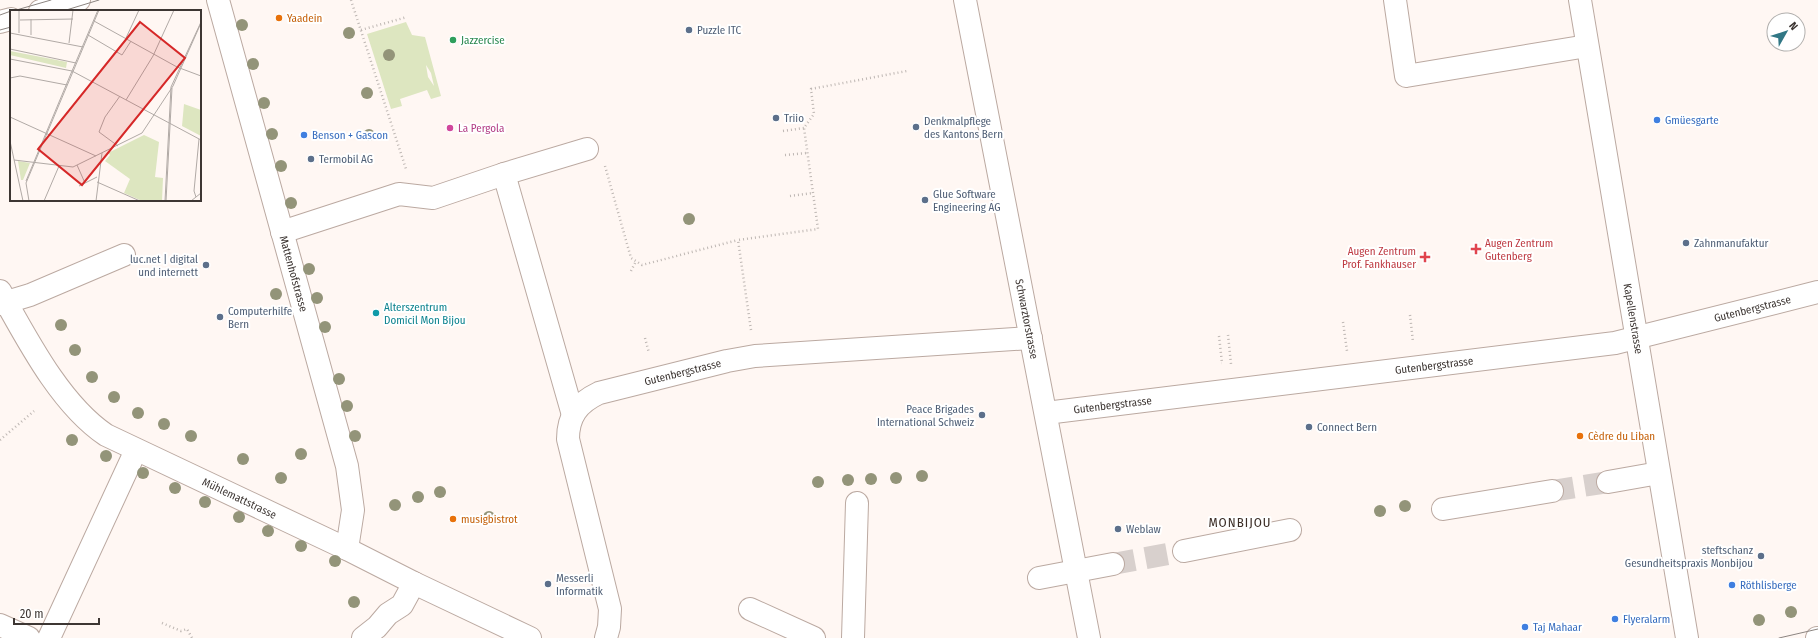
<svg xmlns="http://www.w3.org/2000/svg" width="1818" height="638" viewBox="0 0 1818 638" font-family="'Fira Sans Condensed',sans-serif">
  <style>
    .green { fill: #dde6c0; fill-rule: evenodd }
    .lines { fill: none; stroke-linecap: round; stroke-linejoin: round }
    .minor-tunnel { stroke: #d8d0cd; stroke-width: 22; stroke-dasharray: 22 11; stroke-linecap: butt }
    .minor-casing { stroke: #bba9a1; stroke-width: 24 }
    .path { stroke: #beb7b3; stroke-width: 2.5; stroke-dasharray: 1 3; stroke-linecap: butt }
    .minor { stroke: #fff; stroke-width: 22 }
    .tram { stroke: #8c8581; stroke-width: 1 }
    .tree { fill: #939479 }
    .food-dot { fill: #e8710a; stroke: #fff; stroke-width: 1.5 }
    .service-dot { fill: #5c6f8a; stroke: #fff; stroke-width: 1.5 }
    .leisure-dot { fill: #2e9e5b; stroke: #fff; stroke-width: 1.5 }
    .shop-dot { fill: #3f7fe0; stroke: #fff; stroke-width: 1.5 }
    .hotel-dot { fill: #d1479c; stroke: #fff; stroke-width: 1.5 }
    .health-dot { fill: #e0444e; stroke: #fff; stroke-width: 1.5 }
    .culture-dot { fill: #0f9aa8; stroke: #fff; stroke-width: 1.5 }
    .labels { text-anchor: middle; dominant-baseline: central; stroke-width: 4; stroke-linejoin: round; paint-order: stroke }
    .food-label { font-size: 11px; fill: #c56008; stroke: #fff; text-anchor: start }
    .service-label { font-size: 11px; fill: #4e5e75; stroke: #fff; text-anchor: start }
    .leisure-label { font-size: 11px; fill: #27864d; stroke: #fff; text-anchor: start }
    .shop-label { font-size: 11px; fill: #366cbe; stroke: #fff; text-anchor: start }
    .hotel-label { font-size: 11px; fill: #b23c85; stroke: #fff; text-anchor: start }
    .health-label { font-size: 11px; fill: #be3a42; stroke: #fff; text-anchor: start }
    .street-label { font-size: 11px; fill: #3d3633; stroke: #fff }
    .culture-label { font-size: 11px; fill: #0d838f; stroke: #fff; text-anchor: start }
    .quarter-label { font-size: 13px; letter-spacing: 1px; fill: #3b2d26; stroke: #fff }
    .inset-road { fill: none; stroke: #b1aaa6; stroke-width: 1 }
    .view { fill: #d62828; fill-opacity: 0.15; stroke: #d62828; stroke-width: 2 }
    .inset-edge { fill: none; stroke: #3d3633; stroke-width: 2 }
  </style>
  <rect width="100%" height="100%" fill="#fff7f3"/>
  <path class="green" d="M406,22L412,35L425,37L441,96L431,99L427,90L400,99L402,106L391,109L367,34ZM426,65L431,73L434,86L428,77Z"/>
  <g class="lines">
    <g class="minor-tunnel">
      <path d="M1552,491L1608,482"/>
      <path d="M1113,564L1184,551"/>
    </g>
    <g class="minor-casing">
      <g id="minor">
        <path id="s1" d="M218,0L347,466L353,510L347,549"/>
        <path id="s2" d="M965,0L1089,638"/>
        <path d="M1395,0L1406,76L1587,46"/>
        <path id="s3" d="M1580,0L1687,638"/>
        <path d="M40,11L79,0"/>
        <path d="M0,22L11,19"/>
        <path d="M504,174L573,415"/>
        <path d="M282,232L399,194L433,198L504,174L587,149"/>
        <path id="s4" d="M0,291C27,339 60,404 106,435L347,549L414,583L530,638"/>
        <path d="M0,304L30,295L124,255"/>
        <path id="s5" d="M1046,413L1615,343L1818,292"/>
        <path d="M1608,482L1659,473"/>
        <path d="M1443,509L1552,491"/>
        <path d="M1184,551L1290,530"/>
        <path d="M1039,578L1113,564"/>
        <path d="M750,609L814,638"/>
        <path d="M0,625L29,638"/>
        <path d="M49,638L136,450"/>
        <path d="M363,638L377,627L388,614L402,605L414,583"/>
        <path id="s6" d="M606,638L609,627L610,609L568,439C568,416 578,403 599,393L727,361L755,356L1031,338"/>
        <path d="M853,638L857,503"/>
        <path d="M1817,638H1818"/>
      </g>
    </g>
    <g class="path">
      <path d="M351,0L406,169"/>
      <path d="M361,30L407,17"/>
      <path d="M783,131L804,128"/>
      <path d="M785,155L807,153"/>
      <path d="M605,166L631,258L642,265L738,240"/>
      <path d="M790,196L813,193"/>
      <path d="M631,271L636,261"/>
      <path d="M140,276L165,270"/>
      <path d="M1410,315L1413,342"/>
      <path d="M1343,322L1347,351"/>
      <path d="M751,330L738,240L818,229L804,128L814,114L811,89L907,71"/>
      <path d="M1228,335L1231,364"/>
      <path d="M1219,336L1222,363H1221"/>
      <path d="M645,338L649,353"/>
      <path d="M0,440L34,411"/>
      <path d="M162,623L181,631L187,629L192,638"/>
    </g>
    <use href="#minor" class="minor"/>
    <g class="tram">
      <path d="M13,11L51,0"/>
      <path d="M63,11L99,0"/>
      <path d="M0,15L11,11"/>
      <path d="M0,30L11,27"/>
      <path d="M1779,638L1818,629"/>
    </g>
  </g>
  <g class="tree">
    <circle cx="242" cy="25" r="6"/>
    <circle cx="349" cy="33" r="6"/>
    <circle cx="389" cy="55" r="6"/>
    <circle cx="253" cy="64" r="6"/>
    <circle cx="367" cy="93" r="6"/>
    <circle cx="264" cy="103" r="6"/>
    <circle cx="272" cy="134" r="6"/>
    <circle cx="369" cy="135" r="6"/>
    <circle cx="281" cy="166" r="6"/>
    <circle cx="291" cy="203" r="6"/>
    <circle cx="689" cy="219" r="6"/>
    <circle cx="309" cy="269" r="6"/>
    <circle cx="276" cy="294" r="6"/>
    <circle cx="317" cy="298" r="6"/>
    <circle cx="61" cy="325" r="6"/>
    <circle cx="325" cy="327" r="6"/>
    <circle cx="75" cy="350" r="6"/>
    <circle cx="92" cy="377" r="6"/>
    <circle cx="339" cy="379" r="6"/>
    <circle cx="114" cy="397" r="6"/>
    <circle cx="347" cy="406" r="6"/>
    <circle cx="138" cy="413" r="6"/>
    <circle cx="164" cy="424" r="6"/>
    <circle cx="191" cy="436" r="6"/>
    <circle cx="355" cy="436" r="6"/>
    <circle cx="72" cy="440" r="6"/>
    <circle cx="301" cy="454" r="6"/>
    <circle cx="106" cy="456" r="6"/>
    <circle cx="243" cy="459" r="6"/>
    <circle cx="143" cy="473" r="6"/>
    <circle cx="922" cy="476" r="6"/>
    <circle cx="281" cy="478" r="6"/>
    <circle cx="896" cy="478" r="6"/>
    <circle cx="871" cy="479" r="6"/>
    <circle cx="848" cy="480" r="6"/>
    <circle cx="818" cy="482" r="6"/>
    <circle cx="175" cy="488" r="6"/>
    <circle cx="440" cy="492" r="6"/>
    <circle cx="418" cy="497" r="6"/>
    <circle cx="205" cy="502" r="6"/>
    <circle cx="395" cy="505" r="6"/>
    <circle cx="1405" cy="506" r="6"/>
    <circle cx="1380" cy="511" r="6"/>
    <circle cx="239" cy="517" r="6"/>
    <circle cx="489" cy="517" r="6"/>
    <circle cx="268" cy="531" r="6"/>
    <circle cx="301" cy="546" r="6"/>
    <circle cx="335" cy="561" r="6"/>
    <circle cx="354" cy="602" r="6"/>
    <circle cx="1791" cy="612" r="6"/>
    <circle cx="1759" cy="620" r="6"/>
  </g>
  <g class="food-dot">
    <circle cx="279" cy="18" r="4"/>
    <circle cx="1580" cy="436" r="4"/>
    <circle cx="453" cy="519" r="4"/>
  </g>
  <g class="service-dot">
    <circle cx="689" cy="30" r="4"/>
    <circle cx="776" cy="118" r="4"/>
    <circle cx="916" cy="127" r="4"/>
    <circle cx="311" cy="159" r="4"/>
    <circle cx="925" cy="200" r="4"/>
    <circle cx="1686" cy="243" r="4"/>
    <circle cx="206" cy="265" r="4"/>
    <circle cx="220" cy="317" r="4"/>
    <circle cx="982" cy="415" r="4"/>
    <circle cx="1309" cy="427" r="4"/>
    <circle cx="1118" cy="529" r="4"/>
    <circle cx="1761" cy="556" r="4"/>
    <circle cx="548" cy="584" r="4"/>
  </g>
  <circle class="leisure-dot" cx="453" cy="40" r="4"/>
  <g class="shop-dot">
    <circle cx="1657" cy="120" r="4"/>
    <circle cx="304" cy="135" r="4"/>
    <circle cx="1732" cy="585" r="4"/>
    <circle cx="1615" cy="619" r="4"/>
    <circle cx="1525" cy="627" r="4"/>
  </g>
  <circle class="hotel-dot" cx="450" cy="128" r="4"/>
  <g class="health-dot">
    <path d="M1474 243h4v4h4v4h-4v4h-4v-4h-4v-4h4z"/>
    <path d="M1423 251h4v4h4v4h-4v4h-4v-4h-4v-4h4z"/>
  </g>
  <circle class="culture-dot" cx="376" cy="313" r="4"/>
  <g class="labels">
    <g class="food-label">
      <text x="287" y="18">Yaadein</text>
      <text x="1588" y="436">Cèdre du Liban</text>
      <text x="461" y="519">musigbistrot</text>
    </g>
    <g class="service-label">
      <text x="697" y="30">Puzzle ITC</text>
      <text x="784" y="118">Triio</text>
      <text x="924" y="121">Denkmalpflege<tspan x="924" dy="13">des Kantons Bern</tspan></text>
      <text x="319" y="159">Termobil AG</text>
      <text x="933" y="194">Glue Software<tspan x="933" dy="13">Engineering AG</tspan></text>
      <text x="1694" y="243">Zahnmanufaktur</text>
      <text x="198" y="259" text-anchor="end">luc.net | digital<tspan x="198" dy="13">und internett</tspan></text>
      <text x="228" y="311">Computerhilfe<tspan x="228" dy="13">Bern</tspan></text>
      <text x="974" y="409" text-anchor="end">Peace Brigades<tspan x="974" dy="13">International Schweiz</tspan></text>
      <text x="1317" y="427">Connect Bern</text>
      <text x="1126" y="529">Weblaw</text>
      <text x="1753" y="550" text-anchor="end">steftschanz<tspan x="1753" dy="13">Gesundheitspraxis Monbijou</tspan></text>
      <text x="556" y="578">Messerli<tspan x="556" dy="13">Informatik</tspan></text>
    </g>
    <g class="leisure-label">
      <text x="461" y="40">Jazzercise</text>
    </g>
    <g class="shop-label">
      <text x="1665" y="120">Gmüesgarte</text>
      <text x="312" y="135">Benson + Gascon</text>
      <text x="1740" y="585">Röthlisberge</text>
      <text x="1623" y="619">Flyeralarm</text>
      <text x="1533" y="627">Taj Mahaar</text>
    </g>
    <g class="hotel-label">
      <text x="458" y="128">La Pergola</text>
    </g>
    <g class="health-label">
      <text x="1485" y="243">Augen Zentrum<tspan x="1485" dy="13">Gutenberg</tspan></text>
      <text x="1416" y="251" text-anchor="end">Augen Zentrum<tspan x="1416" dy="13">Prof. Fankhauser</tspan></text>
    </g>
    <g class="street-label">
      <text stroke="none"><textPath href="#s1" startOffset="284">Mattenhofstrasse</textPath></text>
      <text stroke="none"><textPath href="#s5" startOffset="715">Gutenbergstrasse</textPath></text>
      <text stroke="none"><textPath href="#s2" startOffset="325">Schwarztorstrasse</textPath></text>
      <text stroke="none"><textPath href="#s3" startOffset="323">Kapellenstrasse</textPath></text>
      <text stroke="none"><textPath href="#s5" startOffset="391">Gutenbergstrasse</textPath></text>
      <text stroke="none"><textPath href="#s6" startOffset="350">Gutenbergstrasse</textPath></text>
      <text stroke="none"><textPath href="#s5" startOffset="67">Gutenbergstrasse</textPath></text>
      <text stroke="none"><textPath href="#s4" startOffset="328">Mühlemattstrasse</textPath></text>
    </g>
    <g class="culture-label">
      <text x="384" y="307">Alterszentrum<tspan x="384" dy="13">Domicil Mon Bijou</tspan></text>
    </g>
    <g class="quarter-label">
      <text x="1240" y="522">MONBIJOU</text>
    </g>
  </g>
  <g transform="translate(10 10)">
    <rect width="191" height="191" fill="#fff7f3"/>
    <path d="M0,41L57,52L56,58L0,45ZM174,94L191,100V126L172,116ZM134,125L149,132L145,167L153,168L152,191H132L114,183L120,169L95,151L100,145L98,143ZM8,151L20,153L13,170H11Z" fill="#dde6c0"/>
    <path class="inset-road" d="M9,0V23M10,10L63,9M84,11L167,57L191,66M0,23L73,37M21,25V9M78,25L112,45L121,31M116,28L129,0M59,33L63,0M0,39L66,53M0,49L62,61L88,0M0,68L10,66L57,75M116,90L143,46L164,0M0,107L86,146M0,131L13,191M108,136L89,122L95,107L110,86M4,150L63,157L132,123L163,76L191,13M67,155L75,173M16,171L62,61L191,130M87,172L130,191M69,176L87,167M186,187L184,181L189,129M19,191L16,173L89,0M34,191L49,156M86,191L92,143M155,191L161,77L191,12M156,191L162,78M181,191L191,183"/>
    <path class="view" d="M130,12L175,48L72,175L28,139Z"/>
    <rect width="191" height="191" class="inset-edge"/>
  </g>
  <g transform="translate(1786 32) rotate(51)"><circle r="19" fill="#ffffff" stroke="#b1afad"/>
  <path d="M0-3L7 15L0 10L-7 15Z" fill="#317785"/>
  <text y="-6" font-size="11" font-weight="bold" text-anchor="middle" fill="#3d3633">N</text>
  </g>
  <path d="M14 618v6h85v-6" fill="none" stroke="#3d3633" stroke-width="2"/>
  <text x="20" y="618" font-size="12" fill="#3d3633" stroke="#ffffff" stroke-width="3" paint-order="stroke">20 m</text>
</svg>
